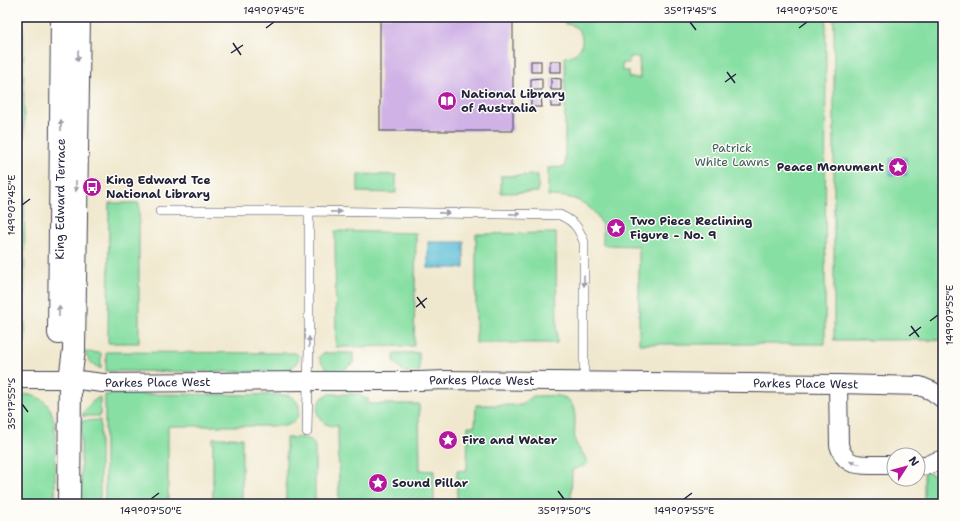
<svg xmlns="http://www.w3.org/2000/svg" width="960" height="521" viewBox="0 0 960 521" font-family="'Shantell Sans',sans-serif">
  <style>
    .green { fill: #87dfa3; stroke: #54806f; fill-rule: evenodd }
    .water { fill: #56bbd5; stroke: #3c6e88 }
    .building { fill: #d0b2e6 }
    .lines { fill: none; stroke-linecap: round; stroke-linejoin: round }
    .lane-casing { stroke: #414051; stroke-width: 10 }
    .street-casing { stroke: #414051; stroke-width: 20 }
    .secondary-casing { stroke: #414051; stroke-width: 24 }
    .lane { stroke: #fff; stroke-width: 9 }
    .street { stroke: #fff; stroke-width: 18 }
    .secondary { stroke: #fff; stroke-width: 22 }
    .oneway { fill: #9c9ca7 }
    .ticks { fill: none; stroke: #22223b; stroke-width: 1.5 }
    .labels { text-anchor: middle; dominant-baseline: central; stroke-width: 3; stroke-linejoin: round; paint-order: stroke }
    .poi-label { font-size: 12px; font-weight: bold; fill: #22223b; stroke: #fdfcf7; text-anchor: start }
    .park-label { font-size: 12px; fill: #405b5a; stroke: #fdfcf7 }
    .street-label { font-size: 12px; fill: #22223b; stroke: #fdfcf7 }
    .neatline { fill: none; stroke: #22223b; stroke-width: 1.5 }
    .ticks-label { font-size: 10px; text-anchor: middle; fill: #22223b }
  </style>
  <rect width="100%" height="100%" fill="#fdfcf7"/>
  <filter id="ink" filterUnits="userSpaceOnUse"><feTurbulence type="fractalNoise" baseFrequency=".025" numOctaves="2"/><feDisplacementMap in="SourceGraphic" scale="8" xChannelSelector="R" yChannelSelector="G"/><feConvolveMatrix kernelMatrix="1 2 1 2 8 2 1 2 1" color-interpolation-filters="sRGB"/></filter>
  <filter id="wash" filterUnits="userSpaceOnUse"><feTurbulence type="fractalNoise" baseFrequency=".012" numOctaves="4" result="noise"/><feDisplacementMap in="SourceGraphic" scale="16" xChannelSelector="R" yChannelSelector="G"/><feGaussianBlur stdDeviation="0.9" result="paint"/><feColorMatrix in="noise" values="0 0 0 0 0 0 0 0 0 0 0 0 0 0 0 0 0 1.4 0 .05"/><feComposite in="paint" operator="in"/></filter>
  <g filter="url(#wash)">
    <rect width="100%" height="100%" fill="#f0e8ce"/>
    <g class="green">
      <path d="M17,17H23L24,139H17Z"/>
      <path d="M565,17H826L825,344H639V246L603,245C603,240 603,234 603,229C600,214 585,201 570,198C563,196 555,196 548,196V168L565,167V57C588,55 588,25 565,24ZM629,57H639L640,78H629V71H622V63H629Z"/>
      <rect x="834" y="17" width="109" height="323"/>
      <path d="M17,161H24L25,342H17Z"/>
      <path d="M358,174L396,175V193L358,192Z"/>
      <path d="M538,175V192L501,193V176Z"/>
      <path d="M109,203H139V343H108Z"/>
      <path d="M335,231L416,233L414,346L336,347Z"/>
      <path d="M556,233L557,343H476V234Z"/>
      <path d="M84,352L101,353V369L91,363Z"/>
      <path d="M106,352L296,353L299,357C296,367 289,371 278,372L111,371H106Z"/>
      <path d="M323,353H353V363C349,365 346,369 342,371C332,376 322,366 319,357Z"/>
      <path d="M394,353H419V372C414,372 406,374 402,370C398,367 397,365 394,363Z"/>
      <path d="M17,394C41,394 52,402 55,427V504H17Z"/>
      <path d="M110,394L287,395C305,401 303,421 285,426H168V504H105V395Z"/>
      <path d="M329,394H359L364,398L368,399V404H419L420,470L434,471V504H339L338,426C334,426 330,426 326,424C313,417 315,399 329,394Z"/>
      <path d="M533,396C555,396 575,390 575,420C575,426 574,435 575,441C578,449 585,455 588,463L586,465L572,470L571,504H457V471L467,470L468,426H475L476,405H522Z"/>
      <path d="M100,397V416H82C86,407 92,401 100,397Z"/>
      <path d="M100,420V504H81V421Z"/>
      <rect x="213" y="438" width="29" height="66"/>
      <path d="M286,438C296,438 313,435 315,447V504H286Z"/>
      <path d="M924,472C932,473 937,476 943,481V504H924Z"/>
    </g>
    <g class="water">
      <path d="M890,158H906L907,175H890Z"/>
      <rect x="428" y="242" width="36" height="26"/>
    </g>
    <g id="blocks">
      <g class="building">
        <rect x="380" y="17" width="133" height="114"/>
        <rect x="531" y="61" width="10" height="11"/>
        <rect x="550" y="61" width="11" height="11"/>
        <path d="M542,78V90H531V79Z"/>
        <path d="M551,78L561,79V90H551Z"/>
        <path d="M531,96H541L542,107H531Z"/>
        <rect x="551" y="96" width="10" height="11"/>
      </g>
    </g>
  </g>
  <g filter="url(#ink)">
    <use href="#blocks" fill-opacity="0" stroke="#414051" stroke-width="1"/>
    <g class="lines">
      <g class="lane-casing">
        <g id="lane">
          <path d="M160,211H309"/>
          <path d="M307,432L308,381L309,350V211L560,215C575,222 578,227 584,242V382"/>
        </g>
      </g>
      <g class="street-casing">
        <g id="street">
          <path id="s1" d="M17,379H70L103,383L308,381H419L445,380L838,384L920,386L932,391L943,399"/>
          <path d="M838,384L839,445C844,463 853,465 871,465C879,465 886,465 894,465"/>
          <path d="M918,465H927L943,459"/>
        </g>
      </g>
      <g class="secondary-casing">
        <g id="secondary">
          <path id="s2" d="M59,333L62,17"/>
          <path d="M69,504L70,379L74,350L79,17"/>
        </g>
      </g>
      <use href="#lane" class="lane"/>
      <use href="#street" class="street"/>
      <use href="#secondary" class="secondary"/>
    </g>
    <defs><path id="oneway-solid" d="M-6-.8H1V-3.2L6.5 0L1 3.2V.8H-6Z"/></defs>
    <g class="oneway">
      <use href="#oneway-solid" transform="translate(78 56) rotate(91)"/>
      <use href="#oneway-solid" transform="translate(61 125) rotate(-90)"/>
      <use href="#oneway-solid" transform="translate(76 186) rotate(91)"/>
      <use href="#oneway-solid" transform="translate(336 212) rotate(1)"/>
      <use href="#oneway-solid" transform="translate(444 213) rotate(1)"/>
      <use href="#oneway-solid" transform="translate(515 214) rotate(1)"/>
      <use href="#oneway-solid" transform="translate(584 281) rotate(90)"/>
      <use href="#oneway-solid" transform="translate(59 311) rotate(-89)"/>
      <use href="#oneway-solid" transform="translate(309 342) rotate(-90)"/>
      <use href="#oneway-solid" transform="translate(855 463) rotate(-163)"/>
    </g>
  </g>
  <path class="ticks" d="M690,22L696,30M266,28L274,22M799,28L807,22M233,43L241,55M231,53L243,45M727,72L735,83M725,82L736,74M22,205L30,199M417,297L425,308M416,307L427,298M930,321L938,315M911,326L919,337M909,336L921,327M22,404L28,412M558,491L564,499M151,499L159,493M684,499L692,493"/>
  <defs>
    <g id="library-disc" transform="scale(1)"><circle r="9.5" fill="#b5179e" stroke="#fdfcf7"/><path d="M-6-4Q-3-5.5-.7-3.5V5Q-3 3-6 4ZM6-4Q3-5.5 .7-3.5V5Q3 3 6 4Z" fill="#fff"/></g>
    <g id="sight-disc" transform="scale(1)"><circle r="9.5" fill="#b5179e" stroke="#fdfcf7"/><path d="M0-6L1.8-2.2L6-1.7L2.9 1.2L3.7 5.4L0 3.3L-3.7 5.4L-2.9 1.2L-6-1.7L-1.8-2.2Z" fill="#fff"/></g>
    <g id="bus-disc" transform="scale(1)"><circle r="9.5" fill="#b5179e" stroke="#fdfcf7"/><path d="M-5-6H5V4H4V6H2V4H-2V6H-4V4H-5ZM-3.5-4V0h7V-4ZM-3.5 1.2v1.5H-2V1.2ZM2 1.2v1.5H3.5V1.2Z" fill="#fff"/></g>
  </defs>
  <g fill-rule="evenodd">
    <use href="#library-disc" x="447" y="101"/>
    <use href="#sight-disc" x="898" y="167"/>
    <use href="#bus-disc" x="92" y="187"/>
    <use href="#sight-disc" x="616" y="228"/>
    <use href="#sight-disc" x="448" y="440"/>
    <use href="#sight-disc" x="378" y="483"/>
  </g>
  <g class="labels">
    <g class="poi-label">
      <text x="461" y="94">National Library<tspan x="461" dy="14">of Australia</tspan></text>
      <text x="884" y="167" text-anchor="end">Peace Monument</text>
      <text x="106" y="180">King Edward Tce<tspan x="106" dy="14">National Library</tspan></text>
      <text x="630" y="221">Two Piece Reclining<tspan x="630" dy="14">Figure - No. 9</tspan></text>
      <text x="462" y="440">Fire and Water</text>
      <text x="392" y="483">Sound Pillar</text>
    </g>
    <g class="park-label">
      <text x="732" y="148">Patrick<tspan x="732" dy="14">White Lawns</tspan></text>
    </g>
    <g class="street-label">
      <text stroke="none"><textPath href="#s2" startOffset="134">King Edward Terrace</textPath></text>
      <text stroke="none"><textPath href="#s1" startOffset="465">Parkes Place West</textPath></text>
      <text stroke="none"><textPath href="#s1" startOffset="141">Parkes Place West</textPath></text>
      <text stroke="none"><textPath href="#s1" startOffset="789">Parkes Place West</textPath></text>
    </g>
  </g>
  <rect width="960" height="521" fill="none" stroke="#fdfcf7" stroke-width="44"/>
  <g transform="translate(906 467) rotate(54)"><circle r="19" fill="#fdfcf7" stroke="#a5a5ac"/>
  <path d="M0-3L7 15L0 10L-7 15Z" fill="#b5179e"/>
  <text y="-6" font-size="11" font-weight="bold" text-anchor="middle" fill="#22223b">N</text>
  </g>
  <rect x="22" y="22" width="916" height="477" class="neatline"/>
  <g class="ticks-label">
    <text x="274" y="14">149°07'45"E</text>
    <text x="690" y="14">35°17'45"S</text>
    <text x="807" y="14">149°07'50"E</text>
    <text transform="translate(11 205) rotate(-90)" y="4">149°07'45"E</text>
    <text transform="translate(949 315) rotate(-90)" y="4">149°07'55"E</text>
    <text transform="translate(11 404) rotate(-90)" y="4">35°17'55"S</text>
    <text x="151" y="514">149°07'50"E</text>
    <text x="564" y="514">35°17'50"S</text>
    <text x="684" y="514">149°07'55"E</text>
  </g>
</svg>
